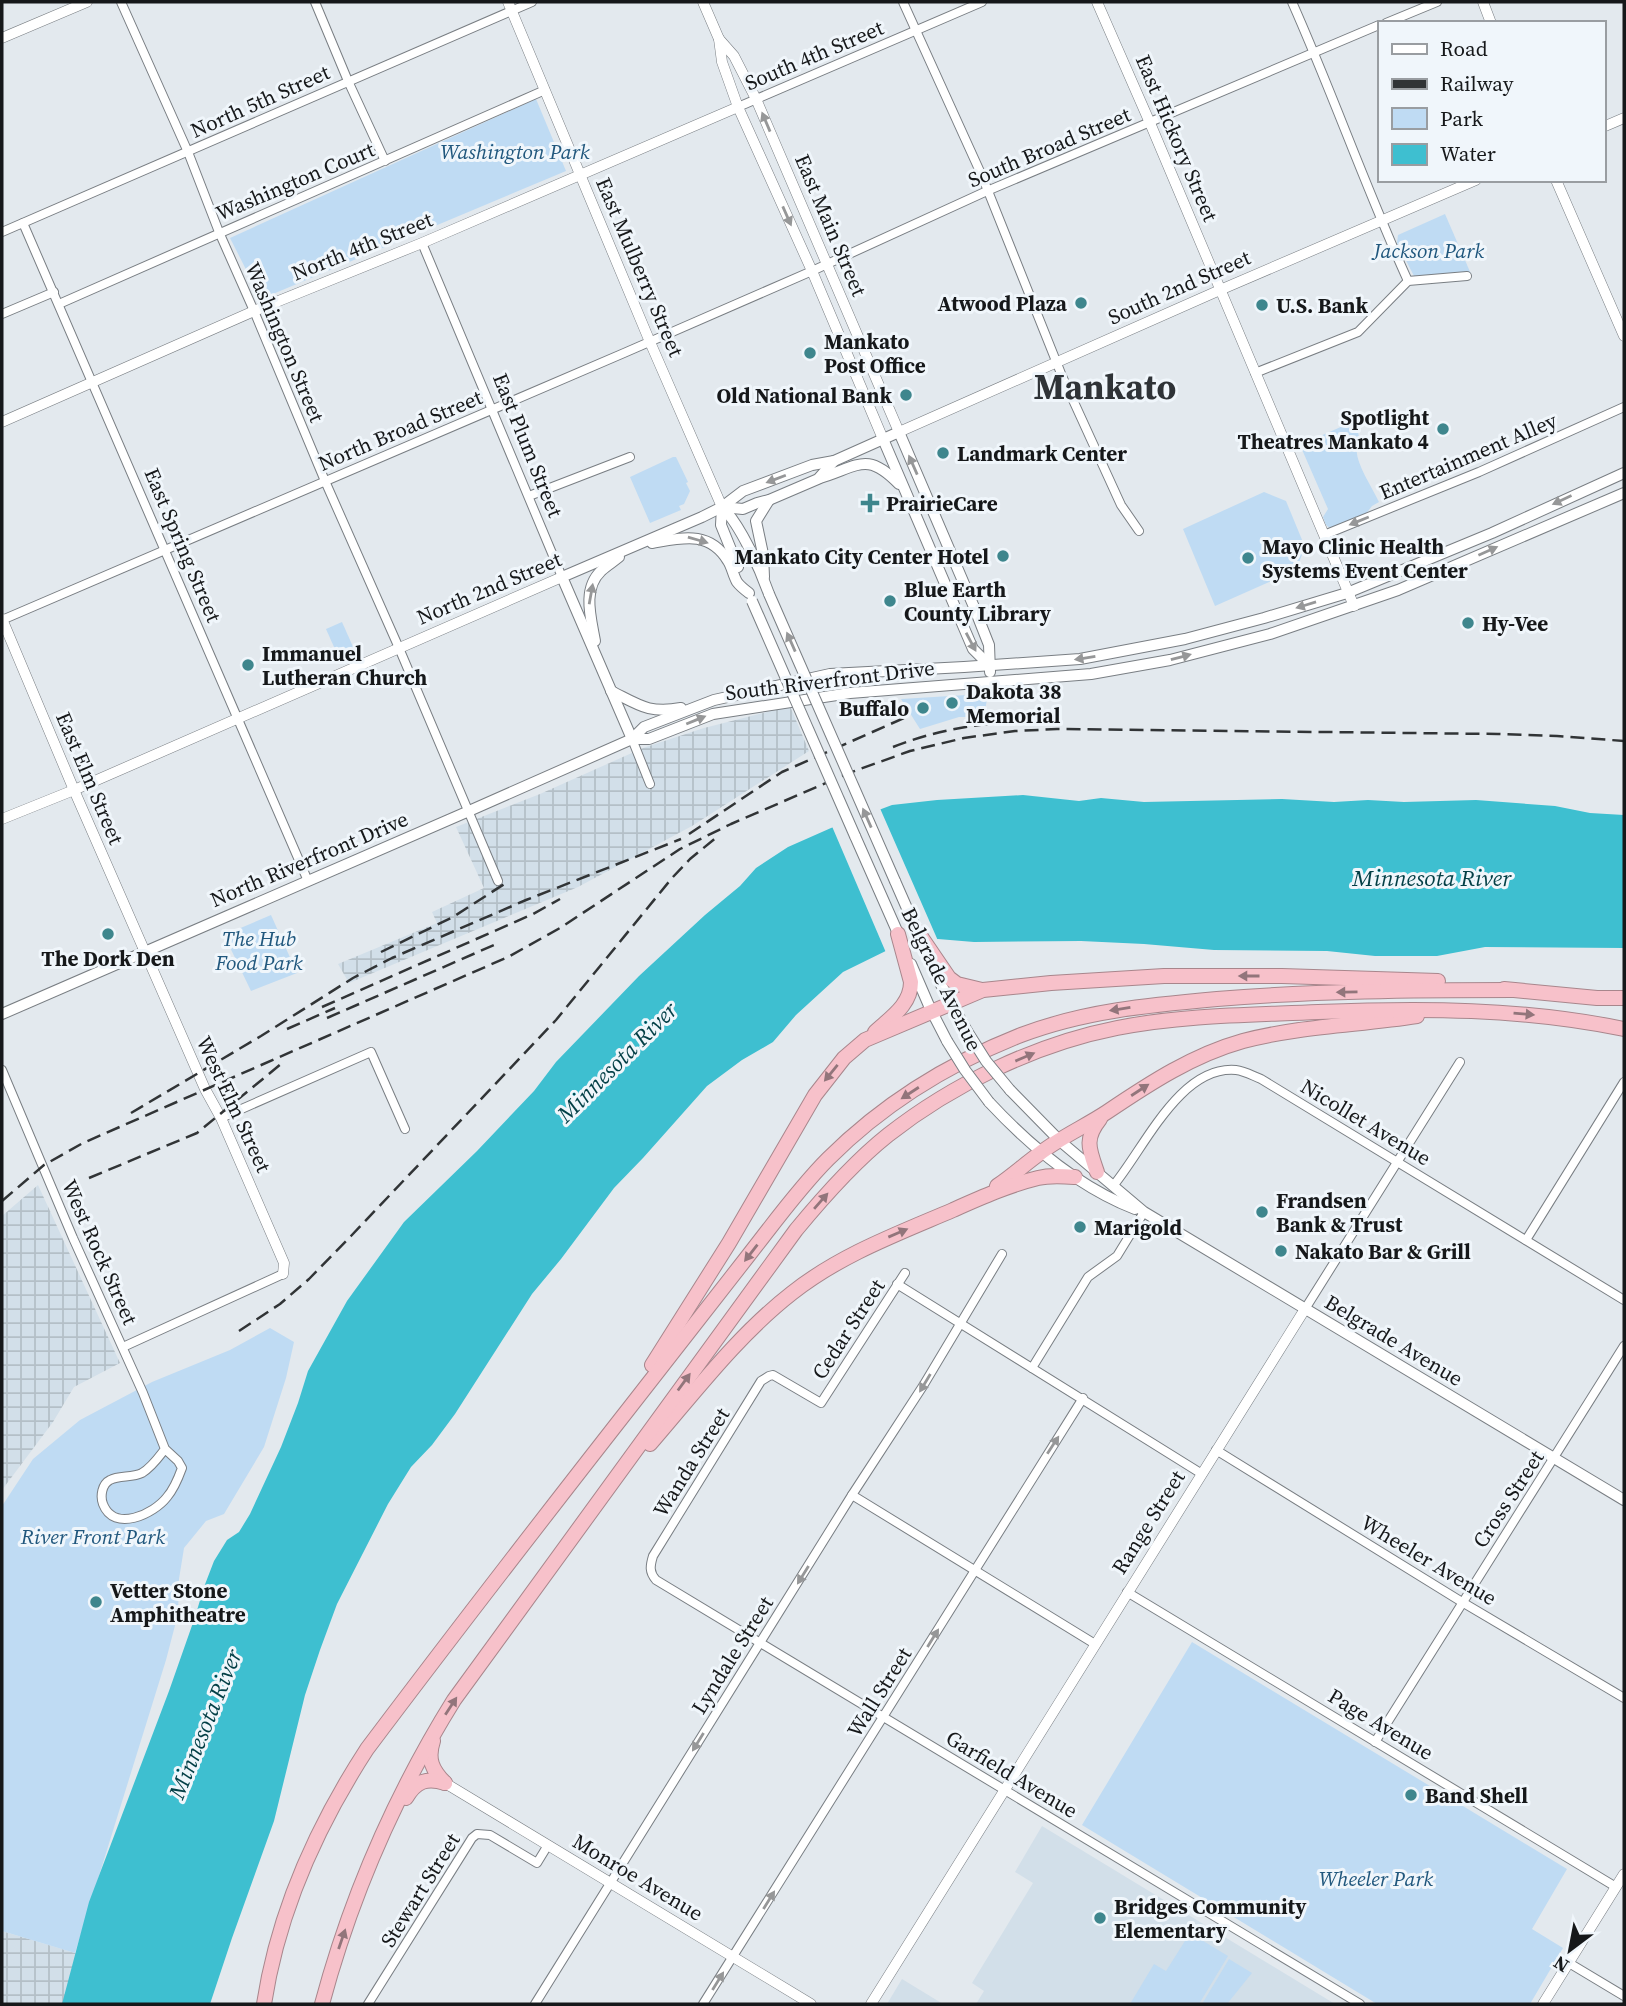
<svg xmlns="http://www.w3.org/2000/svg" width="1626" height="2006" viewBox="0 0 1626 2006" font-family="'Source Serif 4',serif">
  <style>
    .built { fill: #d2dfe9 }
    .industrial { fill: url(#industrial-grid) }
    .green { fill: #bfdbf3 }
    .water { fill: #3ebfd0 }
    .pier { fill: #e3e9ee }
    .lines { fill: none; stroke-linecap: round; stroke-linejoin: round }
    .minor-casing { stroke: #797e83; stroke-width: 10 }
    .tertiary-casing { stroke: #797e83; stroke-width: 11 }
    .secondary-casing { stroke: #797e83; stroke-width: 12 }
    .motorway-casing { stroke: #a8868c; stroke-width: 16 }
    .minor { stroke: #fff; stroke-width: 8 }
    .tertiary { stroke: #fff; stroke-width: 10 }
    .secondary { stroke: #fff; stroke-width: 10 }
    .motorway { stroke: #f7c1ca; stroke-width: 14 }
    .rail { stroke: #313436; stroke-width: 2.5; stroke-dasharray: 14 7; stroke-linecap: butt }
    .secondary-bridge-casing { stroke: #797e83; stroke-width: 12; stroke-linecap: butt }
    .secondary-bridge { stroke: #fff; stroke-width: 10 }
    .oneway { fill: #969798 }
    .oneway2 { fill: #92757b }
    .poi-dot { fill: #3e868d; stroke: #f0f6fb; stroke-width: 2.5 }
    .labels { text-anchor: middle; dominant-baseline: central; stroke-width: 6; stroke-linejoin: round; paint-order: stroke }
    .street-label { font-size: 21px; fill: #16181a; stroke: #f0f6fb }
    .park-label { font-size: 21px; font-style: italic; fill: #20577d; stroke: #f0f6fb }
    .poi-label { font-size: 21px; font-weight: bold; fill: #16181a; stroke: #f0f6fb; text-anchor: start }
    .water-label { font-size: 23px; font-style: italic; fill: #033f46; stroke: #f0f6fb }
    .town-label { font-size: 35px; font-weight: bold; fill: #2f3337; stroke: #f0f6fb }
  </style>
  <defs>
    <pattern id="industrial-grid" width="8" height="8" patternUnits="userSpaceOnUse" patternTransform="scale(1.75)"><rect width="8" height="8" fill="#d2dfe9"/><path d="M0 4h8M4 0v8" fill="none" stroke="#b4bfc7"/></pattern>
  </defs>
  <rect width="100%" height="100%" fill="#e3e9ee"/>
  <g class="built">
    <path d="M1042,1826L1335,2004H976L984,1991L972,1983L1033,1883L1015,1872Z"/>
    <path d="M902,1979L943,2004H887Z"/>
  </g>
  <g class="industrial">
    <path d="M790,706L809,751L692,826L578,887L349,983L338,964L437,923L432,912L484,888L456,827L540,794L643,748L704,728Z"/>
    <path d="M38,1185L120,1363L74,1387L53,1422L2,1490V1216Z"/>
    <path d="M2,1931L75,1953L97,1974L90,2004H2Z"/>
  </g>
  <g class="green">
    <path d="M536,99L566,171L261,299L230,238Z"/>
    <path d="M1445,214L1471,274L1414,276L1397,243L1398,235Z"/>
    <path d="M1352,422C1365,440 1355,438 1357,454C1359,468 1373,489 1379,502L1372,506L1365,515L1331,529L1326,525L1323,517L1328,509L1300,445Z"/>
    <path d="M673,457H676L688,482L686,483L690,491L684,504L679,506L681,510L650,523L630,477Z"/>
    <path d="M1264,492L1286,501L1305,547L1296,570L1215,606L1183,529Z"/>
    <path d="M342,622L354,649L338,656L326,629Z"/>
    <path d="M983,694L987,699L984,717H959L920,729L901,699Z"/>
    <path d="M271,915L297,973L251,991L224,935Z"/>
    <path d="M270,1328L294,1342L286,1378L264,1447L224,1514L206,1521L184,1548L179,1579L178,1614L166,1660L75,1953L2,1931V1506L33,1459L80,1420L152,1382L230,1350Z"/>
    <path d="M1192,1642L1567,1869L1532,1929L1563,1948L1530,2004H1377L1082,1825Z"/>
    <path d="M1190,1933L1228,1956L1199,2004H1130L1154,1964L1166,1971Z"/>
    <path d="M1229,1959L1252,1973L1227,2004H1202Z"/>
  </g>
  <path class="water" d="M1023,795L1079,801L1101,798L1144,802L1282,799L1334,802L1368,800L1404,802L1476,800L1555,806L1590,813L1624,815V948L1485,947L1437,956H1375L1327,951L1214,950L1144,944L1081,941L974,942L938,939L902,943L843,972L796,1015L773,1042L742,1060L707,1086L643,1158L614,1188L561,1259L532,1294L455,1414L432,1445L411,1467L388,1504L337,1604L320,1650L305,1695L274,1821L232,1938L210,2004H62L89,1902L169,1691L195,1617L204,1587L214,1561L227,1540L239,1532L250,1514L281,1447L298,1403L308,1371L347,1301L404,1222L477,1151L534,1091L556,1062L639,976L705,915L740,886L756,868L788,847L831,828L892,805L937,800Z"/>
  <path class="pier" d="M879,806L939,943L903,946L887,955L831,824Z"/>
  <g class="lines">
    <g class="minor-casing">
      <g id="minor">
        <path d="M121,2L188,152L219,232L254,311L325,481L399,648L498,881"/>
        <path d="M315,2L348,81L385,161"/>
        <path d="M903,2L982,176L1062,376L1121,505L1139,531"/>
        <path d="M1292,2C1333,94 1366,189 1408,281"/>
        <path d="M1386,23L1437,2"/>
        <path d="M738,107L982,2"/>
        <path d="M23,223L308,881"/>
        <path d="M2,232L532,2"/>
        <path d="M422,243L562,577"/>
        <path d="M59,304L545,90"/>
        <path d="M2,314L54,292"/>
        <path d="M1255,373L1358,332L1408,281L1467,276"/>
        <path d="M529,496L630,457"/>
        <path d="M1324,535L1479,472L1624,407"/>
        <path d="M2,620L624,353L812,271L987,191L1379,25"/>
        <path d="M632,739L650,784"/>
        <path d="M2,1070L73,1238L143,1393L165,1449L178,1461L182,1468C178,1479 174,1489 167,1497C154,1514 114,1533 103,1504C100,1496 102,1484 110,1480C119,1475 132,1478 142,1473C152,1467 158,1458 165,1449"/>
        <path d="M221,1118L371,1052L405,1129"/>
        <path d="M1113,1186C1144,1149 1180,1065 1236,1070C1245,1071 1253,1076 1261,1079L1624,1300"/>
        <path d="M1526,1240L1624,1082"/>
        <path d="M905,1273L821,1403L773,1375L769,1376L761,1381L653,1556C650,1566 649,1572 656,1580L1360,2004"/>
        <path d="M897,1284L1202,1474"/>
        <path d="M1305,1309L1460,1062"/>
        <path d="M123,1347L283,1274"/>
        <path d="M1032,1368L1088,1277L1117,1256L1144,1212"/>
        <path d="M1216,1450L1462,1602L1624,1698"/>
        <path d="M852,1495L1095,1644"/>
        <path d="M1127,1592L1616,1887"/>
        <path d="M1375,1742L1624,1346"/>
        <path d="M1569,1963L1624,1996"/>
        <path d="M368,2004L472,1838L477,1834L490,1835L537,1863L548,1845"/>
        <path d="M535,2004L852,1495L923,1386L1002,1254"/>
        <path d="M703,2004L1083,1398"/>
      </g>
    </g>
    <g class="tertiary-casing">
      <g id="tertiary">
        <path d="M508,2L650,342L722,507"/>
        <path d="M703,2L719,39L722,62L738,107L812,271L883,439"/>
        <path d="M1097,2L1150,123L1354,606"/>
        <path d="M1483,2L1491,23"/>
        <path d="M2,38L87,2"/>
        <path d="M719,39L734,56L756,99L899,432L1220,290L1476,180"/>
        <path d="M1603,127L1624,118"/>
        <path d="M1556,180L1624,336"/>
        <path d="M2,422L254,311L422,243L738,107"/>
        <path d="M2,619L74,790L205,1089L221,1118L284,1263L283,1274"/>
        <path d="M2,819L74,790L562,577"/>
        <path d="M445,1783L811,2004"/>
        <path d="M871,2004L1305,1309"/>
        <path d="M1543,2004L1624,1874"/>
      </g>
    </g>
    <g class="secondary-casing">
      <g id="secondary">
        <path d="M883,439L973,649L989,665"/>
        <path d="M820,478C859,466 867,451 899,484"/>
        <path d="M722,507L743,509L757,503L769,500L818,479L834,461"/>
        <path d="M722,507L721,525L738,567"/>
        <path d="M722,507C740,524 760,569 769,594"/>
        <path d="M652,543C682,538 709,530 728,561C732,567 733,575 737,582C740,586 745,590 749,593"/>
        <path d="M764,577L763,554L756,521L769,500"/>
        <path d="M595,641C591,618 582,589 601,571C606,566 613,562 619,557"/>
        <path d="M611,691C639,705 649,714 681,708"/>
        <path d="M632,739H649L713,714L850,693L1091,674L1170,660L1270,634L1398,590L1624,493"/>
        <path d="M632,739L562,577L702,517L722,507L743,491L812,465L834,461L899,432L974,607L989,645L990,672"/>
        <path d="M855,836L901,940"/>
        <path d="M895,881L920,938"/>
        <path d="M926,953L935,974L967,1031"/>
        <path d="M911,964L930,1008L947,1041"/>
        <path d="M2,1014L469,811L632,739L644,727L714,700L830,674L964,667L1080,659L1185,639L1264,618L1347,593L1492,533L1624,473"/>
        <path d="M1010,1090L1060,1141L1144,1212L1624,1500"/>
        <path d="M989,1102C1030,1146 1078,1187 1135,1209"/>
      </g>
    </g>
    <g class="motorway-casing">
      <g id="motorway">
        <path d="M917,931L949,978L957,984L982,990"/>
        <path d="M1504,989L1597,998H1624"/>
        <path d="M875,1032C890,1018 911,1005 911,982L898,934"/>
        <path d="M1097,1172C1089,1149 1084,1139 1100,1119"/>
        <path d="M997,1186C1012,1176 1025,1164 1039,1154C1059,1138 1086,1126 1107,1112C1150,1083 1193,1055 1243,1041C1300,1026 1359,1025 1417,1016"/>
        <path d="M652,1365L729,1243L815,1095L844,1058L865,1040L983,990L1051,983L1164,976H1282L1438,981"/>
        <path d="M650,1444C695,1392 738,1335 792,1293C840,1255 897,1234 953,1210C980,1198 1009,1185 1038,1178C1050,1175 1062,1176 1075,1177"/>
        <path d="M433,1741C427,1759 432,1770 445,1783"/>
        <path d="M406,1798C416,1781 427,1777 445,1783"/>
        <path d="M264,2004C278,1913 317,1826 367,1749C455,1632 544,1517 634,1402C672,1353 710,1305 748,1256C774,1223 799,1188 828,1159C882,1105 950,1063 1021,1035C1084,1011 1150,1005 1217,999C1315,991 1414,990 1513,990"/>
        <path d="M322,2004C351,1896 395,1795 454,1700L796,1230C824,1196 854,1162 888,1135C953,1084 1036,1044 1117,1028C1183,1015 1251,1015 1318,1012C1421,1008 1523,1008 1624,1029"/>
      </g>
    </g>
    <use href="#minor" class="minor"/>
    <use href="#tertiary" class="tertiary"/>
    <use href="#secondary" class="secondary"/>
    <use href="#motorway" class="motorway"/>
    <g class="rail">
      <path d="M893,747C931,732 971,724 1012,722"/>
      <path d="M689,834L782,772L904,718"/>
      <path d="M381,952L453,917L509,881"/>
      <path d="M322,1007L533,914L560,899"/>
      <path d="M327,1018L494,945"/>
      <path d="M287,1029L335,1008"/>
      <path d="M131,1113L261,1036L353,978L392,958L526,900L681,839"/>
      <path d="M89,1178L197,1133L281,1064"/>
      <path d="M2,1201L44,1165L83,1143L508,957L560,928L680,849L731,824L849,773L910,751L964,738L1015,731L1057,729L1498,734L1557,736L1624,741"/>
      <path d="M239,1331L280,1304L309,1279L351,1236L556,1020L672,878L690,859L717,837"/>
    </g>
    <g class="secondary-bridge-casing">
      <g id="secondary-bridge">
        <path d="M769,594L895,881"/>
        <path d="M752,601L855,836"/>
        <path d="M967,1031L986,1061L1010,1090"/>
        <path d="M947,1041L965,1070L989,1102"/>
      </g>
    </g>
    <use href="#secondary-bridge" class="secondary-bridge"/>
  </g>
  <defs><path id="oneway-solid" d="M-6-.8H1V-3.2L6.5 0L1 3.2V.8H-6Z" transform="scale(1.75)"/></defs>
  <g class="oneway">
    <use href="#oneway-solid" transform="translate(766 122) rotate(-113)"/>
    <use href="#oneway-solid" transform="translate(787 216) rotate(66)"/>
    <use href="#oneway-solid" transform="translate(913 465) rotate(-114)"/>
    <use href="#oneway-solid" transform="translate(776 479) rotate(159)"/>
    <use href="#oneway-solid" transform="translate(1562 500) rotate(155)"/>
    <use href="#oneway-solid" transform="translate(1359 521) rotate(158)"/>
    <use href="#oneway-solid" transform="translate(698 540) rotate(16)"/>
    <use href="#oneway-solid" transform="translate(1488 551) rotate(-24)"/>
    <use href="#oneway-solid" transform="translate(591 594) rotate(-80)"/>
    <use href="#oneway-solid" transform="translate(1306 605) rotate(163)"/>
    <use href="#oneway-solid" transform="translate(791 642) rotate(-114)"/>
    <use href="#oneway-solid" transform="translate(971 642) rotate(62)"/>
    <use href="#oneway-solid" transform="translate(1181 657) rotate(-15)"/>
    <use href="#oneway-solid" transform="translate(1085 658) rotate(171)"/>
    <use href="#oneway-solid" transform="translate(696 720) rotate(-22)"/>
    <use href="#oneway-solid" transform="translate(867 818) rotate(-114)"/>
    <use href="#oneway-solid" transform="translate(925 1383) rotate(121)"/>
    <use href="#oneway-solid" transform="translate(1053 1445) rotate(-57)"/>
    <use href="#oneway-solid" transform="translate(803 1575) rotate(122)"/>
    <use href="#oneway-solid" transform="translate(933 1638) rotate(-58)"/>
    <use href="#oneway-solid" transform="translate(698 1742) rotate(122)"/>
    <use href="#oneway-solid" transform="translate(769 1900) rotate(-58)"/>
    <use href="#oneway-solid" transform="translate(718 1981) rotate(-58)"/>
  </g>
  <g class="oneway2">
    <use href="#oneway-solid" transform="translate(1249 976) rotate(180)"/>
    <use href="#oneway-solid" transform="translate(1347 992) rotate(179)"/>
    <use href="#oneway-solid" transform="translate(1120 1009) rotate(171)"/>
    <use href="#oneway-solid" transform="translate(1524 1014) rotate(5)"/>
    <use href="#oneway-solid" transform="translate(1025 1057) rotate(-23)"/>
    <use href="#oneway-solid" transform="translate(831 1073) rotate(129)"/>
    <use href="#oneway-solid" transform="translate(1140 1090) rotate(-33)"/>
    <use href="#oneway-solid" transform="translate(910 1093) rotate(147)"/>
    <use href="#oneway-solid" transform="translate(821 1201) rotate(-49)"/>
    <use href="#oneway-solid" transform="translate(898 1233) rotate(-23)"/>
    <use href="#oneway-solid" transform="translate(751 1253) rotate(128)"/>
    <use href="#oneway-solid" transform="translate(684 1382) rotate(-54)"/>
    <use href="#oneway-solid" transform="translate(451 1706) rotate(-57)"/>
    <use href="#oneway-solid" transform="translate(342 1939) rotate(-71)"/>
  </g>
  <g class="poi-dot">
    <circle cx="1081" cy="303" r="7"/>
    <circle cx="1262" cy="305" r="7"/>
    <circle cx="810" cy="353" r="7"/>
    <circle cx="906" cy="395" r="7"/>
    <circle cx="1443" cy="429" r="7"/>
    <circle cx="943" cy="453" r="7"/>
    <path d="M866.5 492.5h7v7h7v7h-7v7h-7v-7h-7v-7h7z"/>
    <circle cx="1003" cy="556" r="7"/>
    <circle cx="1248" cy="558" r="7"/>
    <circle cx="890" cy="601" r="7"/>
    <circle cx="1468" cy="623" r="7"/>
    <circle cx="248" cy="665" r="7"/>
    <circle cx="952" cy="703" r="7"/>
    <circle cx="923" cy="708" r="7"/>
    <circle cx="108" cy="934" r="7"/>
    <circle cx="1262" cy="1212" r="7"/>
    <circle cx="1080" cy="1227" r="7"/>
    <circle cx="1281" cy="1251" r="7"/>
    <circle cx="96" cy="1602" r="7"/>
    <circle cx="1411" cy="1795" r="7"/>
    <circle cx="1100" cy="1918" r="7"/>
  </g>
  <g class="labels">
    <g class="street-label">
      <text transform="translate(814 55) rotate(-23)">South 4th Street</text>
      <text transform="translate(260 101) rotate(-24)">North 5th Street</text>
      <text transform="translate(1177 138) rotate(67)">East Hickory Street</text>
      <text transform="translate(1049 147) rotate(-23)">South Broad Street</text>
      <text transform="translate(295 181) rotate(-23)">Washington Court</text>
      <text transform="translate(831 225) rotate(67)">East Main Street</text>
      <text transform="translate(362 246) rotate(-22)">North 4th Street</text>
      <text transform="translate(640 267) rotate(67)">East Mulberry Street</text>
      <text transform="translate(1179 287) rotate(-24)">South 2nd Street</text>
      <text transform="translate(285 342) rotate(67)">Washington Street</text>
      <text transform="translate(400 430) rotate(-23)">North Broad Street</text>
      <text transform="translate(528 445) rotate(68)">East Plum Street</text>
      <text transform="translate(1468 456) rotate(-23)">Entertainment Alley</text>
      <text transform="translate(183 545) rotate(67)">East Spring Street</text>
      <text transform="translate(489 588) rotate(-23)">North 2nd Street</text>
      <text transform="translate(830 680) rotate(-7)">South Riverfront Drive</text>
      <text transform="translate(90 778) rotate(67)">East Elm Street</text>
      <text transform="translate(309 859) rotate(-23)">North Riverfront Drive</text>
      <text transform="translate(942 979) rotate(64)">Belgrade Avenue</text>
      <text transform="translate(234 1104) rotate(65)">West Elm Street</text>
      <text transform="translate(1366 1122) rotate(31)">Nicollet Avenue</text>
      <text transform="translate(100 1252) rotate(66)">West Rock Street</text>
      <text transform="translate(848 1329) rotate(-57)">Cedar Street</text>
      <text transform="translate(1394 1340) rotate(31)">Belgrade Avenue</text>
      <text transform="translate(691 1462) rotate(-58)">Wanda Street</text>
      <text transform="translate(1508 1499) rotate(-57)">Cross Street</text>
      <text transform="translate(1148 1522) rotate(-58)">Range Street</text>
      <text transform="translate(1429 1560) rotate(31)">Wheeler Avenue</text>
      <text transform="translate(732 1655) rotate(-58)">Lyndale Street</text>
      <text transform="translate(879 1692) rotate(-58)">Wall Street</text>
      <text transform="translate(1381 1724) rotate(31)">Page Avenue</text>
      <text transform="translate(1012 1774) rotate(31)">Garfield Avenue</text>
      <text transform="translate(638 1877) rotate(31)">Monroe Avenue</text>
      <text transform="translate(420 1890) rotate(-58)">Stewart Street</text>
    </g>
    <g class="park-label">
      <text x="515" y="151">Washington Park</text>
      <text x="1429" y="250">Jackson Park</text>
      <text x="259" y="938">The Hub<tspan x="259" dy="24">Food Park</tspan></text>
      <text x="93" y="1536">River Front Park</text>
      <text x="1376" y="1878">Wheeler Park</text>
    </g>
    <g class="poi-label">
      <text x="1067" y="303" text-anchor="end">Atwood Plaza</text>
      <text x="1276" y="305">U.S. Bank</text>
      <text x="824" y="341">Mankato<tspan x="824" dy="24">Post Office</tspan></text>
      <text x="892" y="395" text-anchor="end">Old National Bank</text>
      <text x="1429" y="417" text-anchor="end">Spotlight<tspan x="1429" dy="24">Theatres Mankato 4</tspan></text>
      <text x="957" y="453">Landmark Center</text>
      <text x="886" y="503">PrairieCare</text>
      <text x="1262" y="546">Mayo Clinic Health<tspan x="1262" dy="24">Systems Event Center</tspan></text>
      <text x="989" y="556" text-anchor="end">Mankato City Center Hotel</text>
      <text x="904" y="589">Blue Earth<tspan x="904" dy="24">County Library</tspan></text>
      <text x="1482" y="623">Hy-Vee</text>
      <text x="262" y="653">Immanuel<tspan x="262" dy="24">Lutheran Church</tspan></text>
      <text x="966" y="691">Dakota 38<tspan x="966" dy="24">Memorial</tspan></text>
      <text x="909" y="708" text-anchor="end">Buffalo</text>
      <text x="108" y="958" text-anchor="middle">The Dork Den</text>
      <text x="1276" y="1200">Frandsen<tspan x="1276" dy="24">Bank &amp; Trust</tspan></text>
      <text x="1094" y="1227">Marigold</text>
      <text x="1295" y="1251">Nakato Bar &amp; Grill</text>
      <text x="110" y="1590">Vetter Stone<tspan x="110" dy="24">Amphitheatre</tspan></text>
      <text x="1425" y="1795">Band Shell</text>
      <text x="1114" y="1906">Bridges Community<tspan x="1114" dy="24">Elementary</tspan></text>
    </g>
    <g class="water-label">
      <text x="1432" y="878">Minnesota River</text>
      <text transform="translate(617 1062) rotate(-45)">Minnesota River</text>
      <text transform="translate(205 1724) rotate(-68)">Minnesota River</text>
    </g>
    <g class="town-label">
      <text x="1105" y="387">Mankato</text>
    </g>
  </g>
  <rect width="1626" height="2006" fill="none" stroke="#16181a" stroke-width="7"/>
  <rect x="1378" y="21" width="228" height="161" fill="#f0f6fb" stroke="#999da1" stroke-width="2"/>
  <rect x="1392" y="44" width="35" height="10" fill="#ffffff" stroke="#999da1" stroke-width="2"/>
  <text x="1440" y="56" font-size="21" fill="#16181a">Road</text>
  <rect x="1392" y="79" width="35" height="10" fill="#313436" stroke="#999da1" stroke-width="2"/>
  <text x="1440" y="91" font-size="21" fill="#16181a">Railway</text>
  <rect x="1392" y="108" width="35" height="21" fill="#bfdbf3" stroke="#999da1" stroke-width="2"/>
  <text x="1440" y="126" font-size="21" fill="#16181a">Park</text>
  <rect x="1392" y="144" width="35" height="21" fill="#3ebfd0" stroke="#999da1" stroke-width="2"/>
  <text x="1440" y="161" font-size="21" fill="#16181a">Water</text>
  <g transform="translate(1570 1950) rotate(212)" stroke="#f0f6fb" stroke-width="5" paint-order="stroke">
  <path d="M0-5L12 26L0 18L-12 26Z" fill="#16181a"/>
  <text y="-10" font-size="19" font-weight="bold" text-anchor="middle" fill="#16181a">N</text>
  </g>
</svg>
